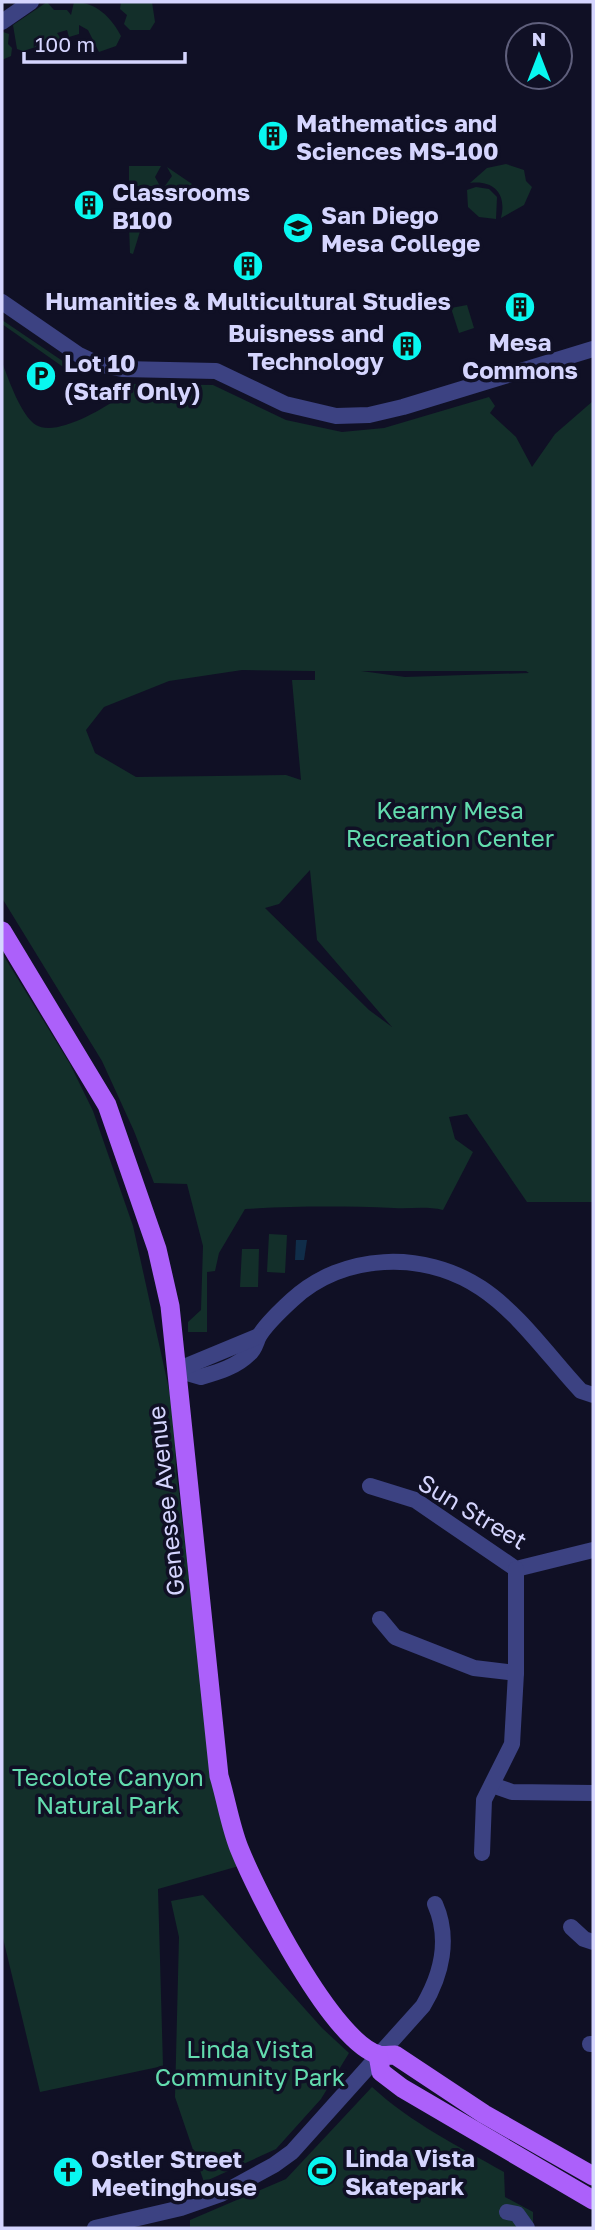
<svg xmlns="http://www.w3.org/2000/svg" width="595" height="2230" viewBox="0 0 595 2230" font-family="'Golos Text',sans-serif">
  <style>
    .green { fill: #132f2a; fill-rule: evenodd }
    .water { fill: #102d49 }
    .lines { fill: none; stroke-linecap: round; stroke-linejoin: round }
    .minor { stroke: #3c4282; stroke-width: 16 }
    .major { stroke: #ac60fa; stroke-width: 19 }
    .labels { text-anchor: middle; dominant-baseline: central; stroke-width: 7; stroke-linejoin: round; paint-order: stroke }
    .poi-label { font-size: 24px; font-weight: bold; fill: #d5d5fe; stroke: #101025; text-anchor: start }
    .park-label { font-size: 24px; fill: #63dcae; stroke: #101025 }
    .street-label { font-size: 24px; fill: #d5d5fe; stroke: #101025 }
  </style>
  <rect width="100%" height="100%" fill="#101025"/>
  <g class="green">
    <path d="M47,2L54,10H67L71,15L74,2C96,2 111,17 121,36L116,46L99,52L88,30L79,25V34L69,37L67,30L57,33L61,39L37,42L36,47L23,51L17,49L13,25Z"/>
    <path d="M121,2H152L155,22L150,30H130L124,24L127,15L120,9Z"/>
    <path d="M3,32L9,34L8,44L12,48L11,56L2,60Z"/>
    <path d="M506,164L524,170L526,181L532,187L524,205L501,218C507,194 494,180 470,183L487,168Z"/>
    <path d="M129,166H161L155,177L160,186H129Z"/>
    <path d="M167,167L192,184L190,186H165L172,176Z"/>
    <path d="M476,187L489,189L497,197L496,219L479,217L468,207L467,190Z"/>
    <path d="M129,225H142L133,254L130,253Z"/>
    <path d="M467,305L474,328L459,333L451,308Z"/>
    <path d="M2,320L67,364L66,369L2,324Z"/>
    <path d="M2,362C8,378 21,416 36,425C55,437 101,410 117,399L118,391L114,390L125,384L213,385L286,420L342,432L384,428L489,397L495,406L490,413L516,437L532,467L555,434L593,401V1202H527L467,1114L449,1117L455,1139L473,1152L443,1210C426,1206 411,1209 394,1208C344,1206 295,1206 245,1209L219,1253L215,1271L207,1272V1332H188V1322L201,1310L203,1246L187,1184L154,1183L134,1131L102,1061L2,898ZM242,670L315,671V680H292L301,780L286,775L136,777L95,753L86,730L104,707L169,681ZM361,671H526L529,673L405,677ZM310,870L317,940L392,1027L369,1010L265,908L279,904Z"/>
    <path d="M2,953L70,1064L93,1111L133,1226L174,1412L176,1469L211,1762L239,1866L158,1889L163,2066L40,2092L2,1934Z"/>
    <path d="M269,1234L287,1235L285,1273L267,1272Z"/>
    <path d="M242,1249H259L258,1287H240Z"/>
    <path d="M203,1895L322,2028L349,2053L321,2099L276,2149L204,2182L175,2097L179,1937L171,1901Z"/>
    <path d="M372,2087C411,2123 458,2146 504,2172L505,2197L533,2212V2228H190V2220L286,2179Z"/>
  </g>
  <path class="water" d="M296,1240H307L304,1260H295Z"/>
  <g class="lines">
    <g class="minor">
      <path d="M2,22L31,2"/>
      <path d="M2,302L79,355L98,364L122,369L216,371L285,404L336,416L369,415L403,407L593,349"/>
      <path d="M177,1370L201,1377C218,1372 236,1367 249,1354C255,1350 256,1342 259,1336C267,1323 280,1311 292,1300C343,1253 423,1250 481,1288C519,1313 550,1358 581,1391L593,1395"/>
      <path d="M177,1370L259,1336"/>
      <path d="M370,1486L415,1500L516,1569L593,1550"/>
      <path d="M380,1619L395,1637L474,1668L516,1673"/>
      <path d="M492,1785L512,1792L593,1793"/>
      <path d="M482,1853L484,1800L512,1744L516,1673V1569"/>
      <path d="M571,1927L584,1939L593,1942"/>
      <path d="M590,2044H593"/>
      <path d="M507,2212L517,2214L527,2228"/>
      <path d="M95,2228L181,2208L221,2194L274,2165L292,2152L423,2006C442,1974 450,1938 435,1904"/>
    </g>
    <g class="major">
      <path d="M2,931L107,1105L157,1249L170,1306L219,1776C226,1799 230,1825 239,1848C257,1893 332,2042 379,2055C383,2056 390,2055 395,2055L484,2114L593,2176"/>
      <path d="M378,2055L381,2072L402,2088L593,2200"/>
    </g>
  </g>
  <defs>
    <g id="building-disc" transform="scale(1.575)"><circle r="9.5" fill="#08f7f0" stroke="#101025"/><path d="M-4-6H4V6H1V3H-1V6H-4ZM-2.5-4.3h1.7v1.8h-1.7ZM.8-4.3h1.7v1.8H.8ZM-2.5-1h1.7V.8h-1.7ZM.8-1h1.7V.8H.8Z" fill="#111"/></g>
    <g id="university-disc" transform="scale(1.575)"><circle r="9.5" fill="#08f7f0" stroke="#101025"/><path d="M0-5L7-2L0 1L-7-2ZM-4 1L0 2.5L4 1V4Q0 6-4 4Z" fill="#111"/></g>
    <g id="parking-disc" transform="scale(1.575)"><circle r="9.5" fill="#08f7f0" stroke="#101025"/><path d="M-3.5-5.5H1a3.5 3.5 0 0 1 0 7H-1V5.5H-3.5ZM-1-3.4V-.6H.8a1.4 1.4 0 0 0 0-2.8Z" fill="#111"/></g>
    <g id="stadium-disc" transform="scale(1.575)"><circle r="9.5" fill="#08f7f0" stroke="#101025"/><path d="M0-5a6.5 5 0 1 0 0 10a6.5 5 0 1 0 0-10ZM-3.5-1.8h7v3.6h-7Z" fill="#111"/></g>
    <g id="church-disc" transform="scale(1.575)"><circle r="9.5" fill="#08f7f0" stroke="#101025"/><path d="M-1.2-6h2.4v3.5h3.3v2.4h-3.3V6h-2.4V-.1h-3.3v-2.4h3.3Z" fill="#111"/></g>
  </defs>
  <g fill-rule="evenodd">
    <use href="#building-disc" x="273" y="136"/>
    <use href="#building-disc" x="89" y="205"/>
    <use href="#university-disc" x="298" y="228"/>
    <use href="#building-disc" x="248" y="266"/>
    <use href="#building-disc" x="520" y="307"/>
    <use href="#building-disc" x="407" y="346"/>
    <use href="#parking-disc" x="41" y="376"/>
    <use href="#stadium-disc" x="322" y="2171"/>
    <use href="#church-disc" x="68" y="2172"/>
  </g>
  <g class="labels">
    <g class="poi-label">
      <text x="296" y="122">Mathematics and<tspan x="296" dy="28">Sciences MS-100</tspan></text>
      <text x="112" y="191">Classrooms<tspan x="112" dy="28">B100</tspan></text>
      <text x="321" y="214">San Diego<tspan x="321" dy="28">Mesa College</tspan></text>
      <text x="248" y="300" text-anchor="middle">Humanities &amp; Multicultural Studies</text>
      <text x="384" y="332" text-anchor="end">Buisness and<tspan x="384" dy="28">Technology</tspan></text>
      <text x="520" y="341" text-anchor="middle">Mesa<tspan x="520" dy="28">Commons</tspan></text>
      <text x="64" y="362">Lot 10<tspan x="64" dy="28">(Staff Only)</tspan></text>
      <text x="345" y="2157">Linda Vista<tspan x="345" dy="28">Skatepark</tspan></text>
      <text x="91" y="2158">Ostler Street<tspan x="91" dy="28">Meetinghouse</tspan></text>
    </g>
    <g class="park-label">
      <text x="450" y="809">Kearny Mesa<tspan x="450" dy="28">Recreation Center</tspan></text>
      <text x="108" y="1776">Tecolote Canyon<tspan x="108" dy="28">Natural Park</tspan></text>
      <text x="250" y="2048">Linda Vista<tspan x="250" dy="28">Community Park</tspan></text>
    </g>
    <g class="street-label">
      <text transform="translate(165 1501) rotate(-96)">Genesee Avenue</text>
      <text transform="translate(473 1511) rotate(31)">Sun Street</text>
    </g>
  </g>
  <rect width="595" height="2230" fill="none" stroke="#d5d5fe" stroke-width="7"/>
  <g transform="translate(539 56)"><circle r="33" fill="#101025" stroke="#5f5f7c" stroke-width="2"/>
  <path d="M0-5L12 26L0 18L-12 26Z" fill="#08f7f0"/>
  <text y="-10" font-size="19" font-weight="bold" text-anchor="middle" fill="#d5d5fe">N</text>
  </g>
  <path d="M24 52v10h161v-10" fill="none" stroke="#d5d5fe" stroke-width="3.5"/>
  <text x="35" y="52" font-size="21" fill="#d5d5fe" stroke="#101025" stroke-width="5" paint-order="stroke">100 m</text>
</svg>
